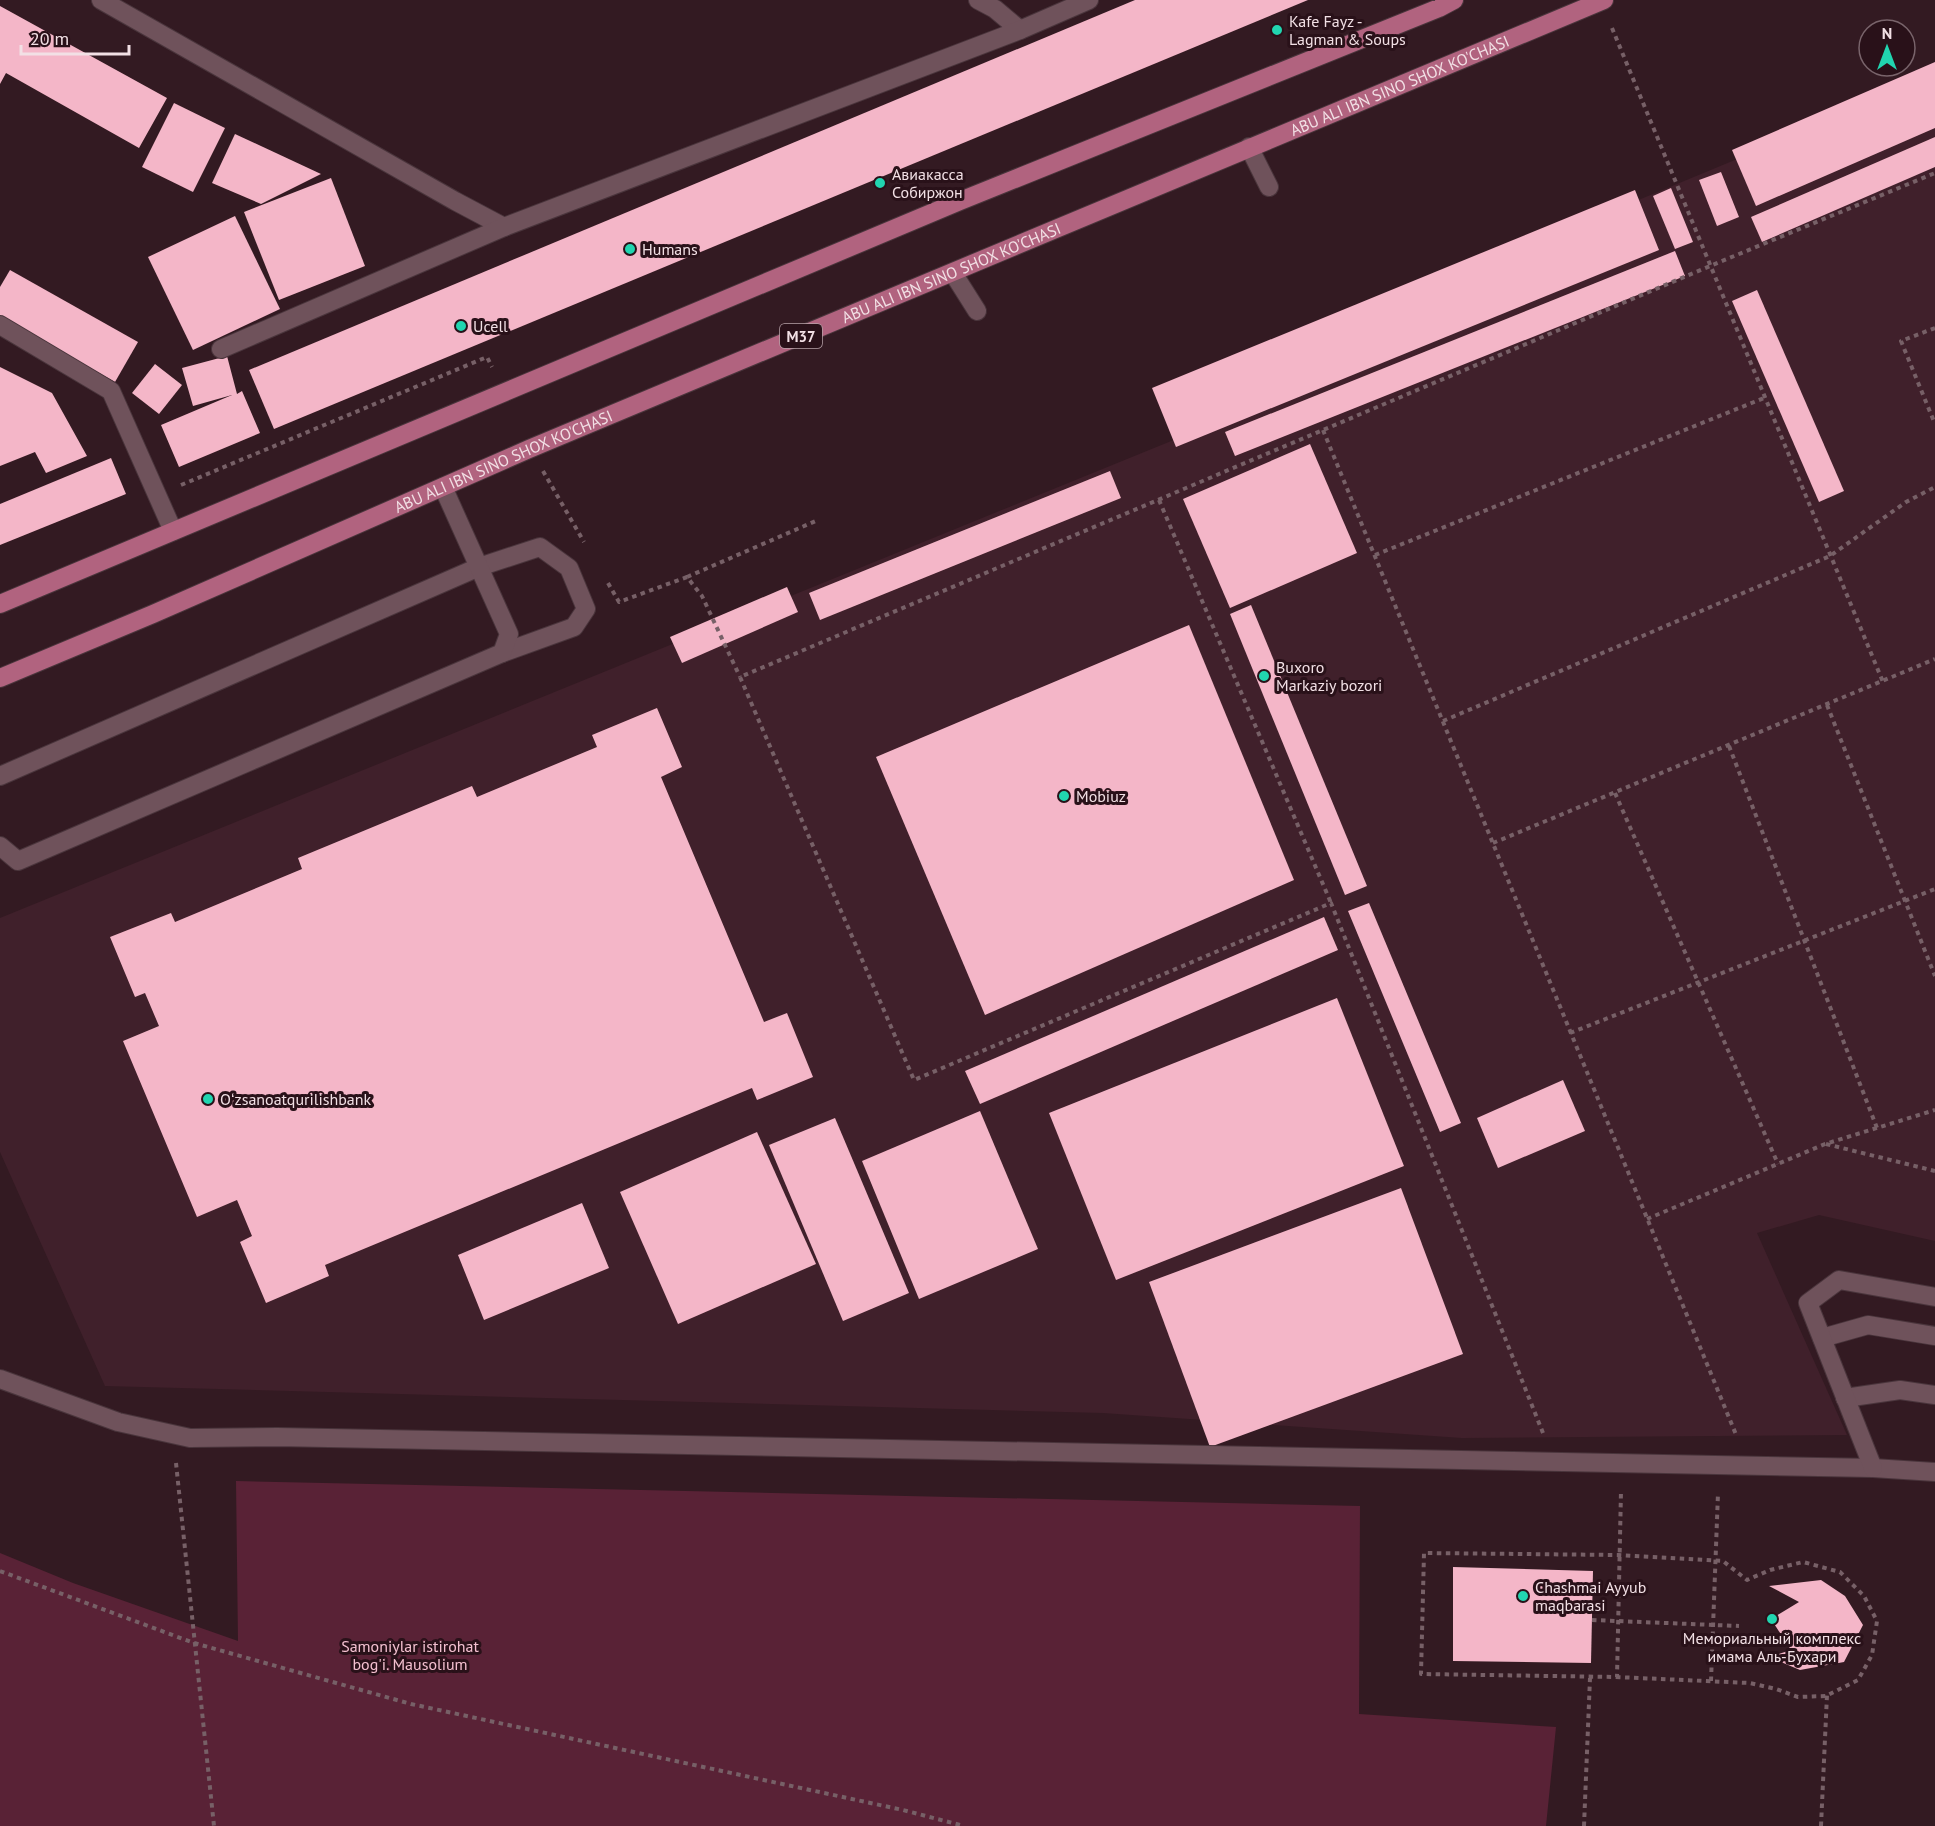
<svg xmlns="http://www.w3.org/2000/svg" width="1935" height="1826" viewBox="0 0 1935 1826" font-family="'PT Sans',sans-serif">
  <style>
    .built { fill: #40202b }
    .green { fill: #592236 }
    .building { fill: #f4b6c8 }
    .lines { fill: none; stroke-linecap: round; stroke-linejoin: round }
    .service-casing { stroke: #4a353c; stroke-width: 20 }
    .primary-casing { stroke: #4a353c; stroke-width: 20 }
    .path { stroke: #776067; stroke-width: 4; stroke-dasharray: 4.5 4.5; stroke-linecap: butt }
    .service { stroke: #6f525b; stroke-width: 18 }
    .primary { stroke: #b1637f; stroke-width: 18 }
    .poi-dot { fill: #21d5b0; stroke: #291119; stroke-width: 2 }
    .labels { text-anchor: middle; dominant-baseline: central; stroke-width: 6; stroke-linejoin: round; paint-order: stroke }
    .shield { fill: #291119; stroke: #b6a2a8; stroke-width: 1.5 }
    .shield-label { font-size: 15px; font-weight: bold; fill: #f2e0e5 }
    .poi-label { font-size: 16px; fill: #f2e0e5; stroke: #291119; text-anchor: start }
    .street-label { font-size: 16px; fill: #f2e0e5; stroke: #291119 }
    .park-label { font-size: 16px; fill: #f4c0d0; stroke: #291119 }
  </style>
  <rect width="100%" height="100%" fill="#331a22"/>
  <path class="built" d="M1935,77V1241L1819,1215L1757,1233L1847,1435L1462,1438L1103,1413L105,1386L0,1152V918L1186,435L1171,394Z"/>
  <path class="green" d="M236,1481L1360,1506L1359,1714L1556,1727L1546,1826H0V1553L73,1583L238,1641Z"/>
  <g class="building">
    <path d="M1135,0H1308L274,429L249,370Z"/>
    <path d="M0,6L167,98L139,148L6,73L0,84Z"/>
    <path d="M1935,62V128L1756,206L1732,150Z"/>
    <path d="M174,103L225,128L193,192L142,167Z"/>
    <path d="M235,134L321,174L261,204L212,183Z"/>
    <path d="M1935,137V167L1762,242L1751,217Z"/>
    <path d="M1721,172L1739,217L1717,226L1699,180Z"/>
    <path d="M331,178L365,266L279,300L244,212Z"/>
    <path d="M1671,188L1693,242L1675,249L1653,196Z"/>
    <path d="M1635,190L1659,250L1176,447L1152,388Z"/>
    <path d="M235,216L280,309L193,350L148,257Z"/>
    <path d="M1675,251L1685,276L1235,456L1225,432Z"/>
    <path d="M10,270L138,342L115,382L0,317V287Z"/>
    <path d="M1757,290L1844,491L1819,502L1732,301Z"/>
    <path d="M227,356L237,394L242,391L260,433L179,467L161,425L232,395L193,406L182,368Z"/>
    <path d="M155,364L182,385L159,414L132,393Z"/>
    <path d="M0,367L52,393L87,456L46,473L35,452L0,466Z"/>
    <path d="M1310,444L1357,553L1230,608L1183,499Z"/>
    <path d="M111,458L126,494L0,545V504Z"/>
    <path d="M1110,471L1121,498L820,620L809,593Z"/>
    <path d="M787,587L798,612L682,663L670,637Z"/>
    <path d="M1251,605L1367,886L1345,895L1230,614Z"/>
    <path d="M1189,625L1294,880L985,1015L876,757Z"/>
    <path d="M657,708L682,767L661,777L764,1022L787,1013L813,1077L757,1100L752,1088L325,1265L329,1276L266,1303L240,1242L252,1236L237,1200L197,1217L123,1041L159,1026L145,993L135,997L110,937L171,913L175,922L302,869L298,858L472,786L477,797L597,747L592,735Z"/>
    <path d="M1369,903L1461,1123L1440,1132L1348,911Z"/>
    <path d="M1324,917L1338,950L980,1104L965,1071Z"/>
    <path d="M1337,998L1404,1166L1116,1280L1049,1113Z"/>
    <path d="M1563,1080L1585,1131L1498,1168L1477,1118Z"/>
    <path d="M980,1111L1038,1249L919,1299L862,1161Z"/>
    <path d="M835,1118L909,1293L843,1321L769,1145Z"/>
    <path d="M757,1132L816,1264L678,1324L620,1192Z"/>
    <path d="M1401,1188L1463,1354L1210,1447L1149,1282Z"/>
    <path d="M582,1203L609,1268L484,1320L458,1255Z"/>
    <path d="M1453,1567L1593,1571L1591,1663L1453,1661Z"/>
    <path d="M1821,1580L1845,1596L1863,1625L1844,1662L1800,1670L1769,1657L1791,1650L1771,1619L1799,1602L1769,1586Z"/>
  </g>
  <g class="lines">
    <g class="service-casing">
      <g id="service">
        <path d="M101,0L455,201L504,227"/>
        <path d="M978,0L995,9L1020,30"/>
        <path d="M1249,147L1269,187"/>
        <path d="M953,273L977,311"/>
        <path d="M0,325L111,391L173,531"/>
        <path d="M221,349L504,227L1020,30L1089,0"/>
        <path d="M0,776L479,567L540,547L569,568L586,609L574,627L502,653"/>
        <path d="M0,846L18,861L502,653L509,634L443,487"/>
        <path d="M1822,1338L1868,1325L1935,1336"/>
        <path d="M0,1379L118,1422L190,1438L277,1437L1873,1468L1935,1472"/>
        <path d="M1845,1398L1900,1390L1935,1395"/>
        <path d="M1873,1468L1808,1303L1839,1280L1935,1297"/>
      </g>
    </g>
    <g class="primary-casing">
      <g id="primary">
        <path d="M0,604L960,201L1439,8L1454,0"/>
        <path id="s1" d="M0,678L153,614L529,449L1604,0"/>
      </g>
    </g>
    <g class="path">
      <path d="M1612,28L1883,682"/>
      <path d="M1935,328L1901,341L1935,424"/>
      <path d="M1323,430L1737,1437"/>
      <path d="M543,471L584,542"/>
      <path d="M181,485L487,357L492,367"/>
      <path d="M1159,500L1331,903"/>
      <path d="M1375,555L1764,398"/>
      <path d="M687,577L818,520"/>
      <path d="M608,583L619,602L687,577L702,596L740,677"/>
      <path d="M1827,705L1935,976"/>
      <path d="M1443,721L1830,556L1906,502L1935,487"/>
      <path d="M1729,746L1877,1128"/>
      <path d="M1615,793L1778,1164"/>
      <path d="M1493,843L1935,659"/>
      <path d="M1570,1033L1935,889"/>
      <path d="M1826,1144L1935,1171"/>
      <path d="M1647,1219L1825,1144L1935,1110"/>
      <path d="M1543,1433L1331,903L914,1080L740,677L1710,266L1935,173"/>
      <path d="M176,1463L214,1826"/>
      <path d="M0,1571L194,1643L411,1704L903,1810L964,1826"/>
      <path d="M1592,1620L1739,1626"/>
      <path d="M1616,1677L1750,1683L1776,1689L1798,1697L1826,1696L1858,1680L1872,1655L1877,1621L1864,1596L1840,1572L1803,1562L1770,1570L1747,1580L1723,1561L1619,1555L1424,1553L1421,1674L1617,1677L1621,1491"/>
      <path d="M1711,1681L1718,1493"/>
      <path d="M1584,1826L1590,1678"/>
      <path d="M1821,1826L1827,1695"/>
    </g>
    <use href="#service" class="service"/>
    <use href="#primary" class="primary"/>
  </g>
  <g class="poi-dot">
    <circle cx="1277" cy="30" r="6"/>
    <circle cx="880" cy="183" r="6"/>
    <circle cx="630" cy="249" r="6"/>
    <circle cx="461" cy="326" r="6"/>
    <circle cx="1264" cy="676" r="6"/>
    <circle cx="1064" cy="796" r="6"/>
    <circle cx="208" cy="1099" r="6"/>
    <circle cx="1523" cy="1596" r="6"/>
    <circle cx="1772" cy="1619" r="6"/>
  </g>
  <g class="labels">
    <rect class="shield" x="780" y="324" width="42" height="24" rx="4.5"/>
    <g class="shield-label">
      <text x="801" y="336">M37</text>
    </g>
    <g class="poi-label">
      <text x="1289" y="21">Kafe Fayz -<tspan x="1289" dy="18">Lagman &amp; Soups</tspan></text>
      <text x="892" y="174">Авиакасса<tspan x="892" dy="18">Собиржон</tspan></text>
      <text x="642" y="249">Humans</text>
      <text x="473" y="326">Ucell</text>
      <text x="1276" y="667">Buxoro<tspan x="1276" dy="18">Markaziy bozori</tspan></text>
      <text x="1076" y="796">Mobiuz</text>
      <text x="220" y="1099">Oʻzsanoatqurilishbank</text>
      <text x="1535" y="1587">Chashmai Ayyub<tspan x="1535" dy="18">maqbarasi</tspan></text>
      <text x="1772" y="1638" text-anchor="middle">Мемориальный комплекс<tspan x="1772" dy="18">имама Аль-Бухари</tspan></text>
    </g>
    <g class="street-label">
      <text stroke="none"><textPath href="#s1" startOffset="1520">ABU ALI IBN SINO SHOX KO'CHASI</textPath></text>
      <text stroke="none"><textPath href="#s1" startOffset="1034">ABU ALI IBN SINO SHOX KO'CHASI</textPath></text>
      <text stroke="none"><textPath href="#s1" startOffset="548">ABU ALI IBN SINO SHOX KO'CHASI</textPath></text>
    </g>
    <g class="park-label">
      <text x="410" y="1646">Samoniylar istirohat<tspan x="410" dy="18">bog'i. Mausolium</tspan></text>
    </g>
  </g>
  <g transform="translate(1887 48)"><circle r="28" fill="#291119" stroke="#79646b" stroke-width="1.5"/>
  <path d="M0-4.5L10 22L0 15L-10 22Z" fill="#21d5b0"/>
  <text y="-9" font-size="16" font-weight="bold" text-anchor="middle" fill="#f2e0e5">N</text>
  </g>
  <path d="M21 45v9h108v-9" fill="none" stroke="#f2e0e5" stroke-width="3"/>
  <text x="30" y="45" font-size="18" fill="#f2e0e5" stroke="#291119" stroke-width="4.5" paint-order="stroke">20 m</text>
</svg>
